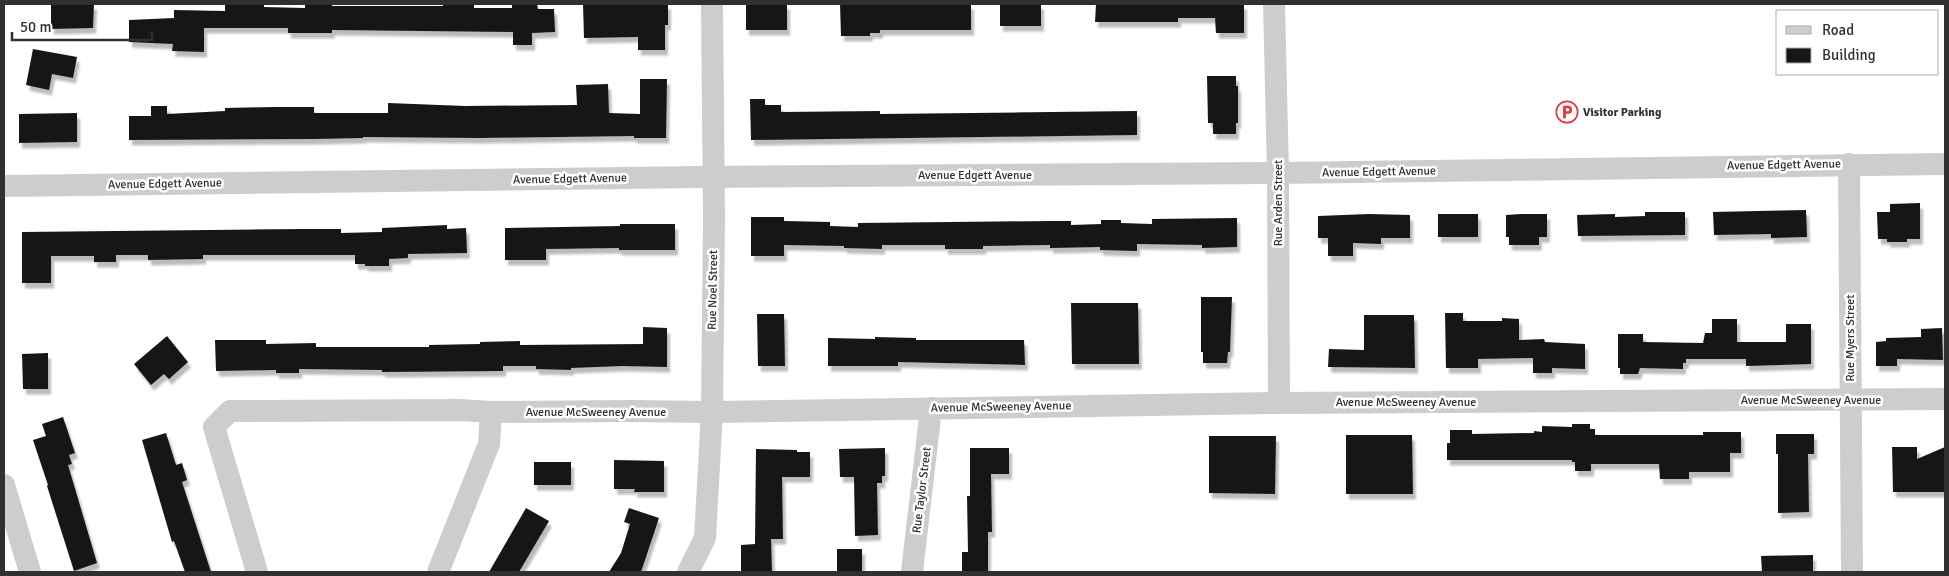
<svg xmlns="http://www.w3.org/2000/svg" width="1949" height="576" viewBox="0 0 1949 576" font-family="Signika,sans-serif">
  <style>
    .building { fill: #171717; filter: url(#shadow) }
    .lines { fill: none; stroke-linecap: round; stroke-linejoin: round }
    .minor { stroke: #cdcdcd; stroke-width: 22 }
    .labels { text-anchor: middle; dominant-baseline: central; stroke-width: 5; stroke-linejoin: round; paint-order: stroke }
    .poi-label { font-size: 12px; font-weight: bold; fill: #303030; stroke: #fff; text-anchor: start }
    .street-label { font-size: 12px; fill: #303030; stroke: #fff }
  </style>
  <defs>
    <filter id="shadow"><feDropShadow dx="3" dy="5.5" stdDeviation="1" flood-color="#0004"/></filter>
  </defs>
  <rect width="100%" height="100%" fill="#fff"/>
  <g class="building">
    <path d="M51,4H94L93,28L51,29Z"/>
    <path d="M225,4H264V7L305,8V4H332V6H443V4H474V8H512V5L537,4L538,9H554L555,32L532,33V45H513V32L332,30V33H288V28H204V52L172,51L173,44L129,42V20L174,18V10L225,11Z"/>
    <path d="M583,4H668V25H665V50H638V37L584,38Z"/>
    <rect x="746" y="4" width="41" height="26"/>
    <path d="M840,4H971V30H880V33H870V36H841Z"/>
    <rect x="1000" y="4" width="41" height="22"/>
    <path d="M1096,4H1244V33H1216L1215,18H1178V22H1095Z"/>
    <path d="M33,49L77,57L73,78L52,74L49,90L26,85Z"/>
    <path d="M1207,76H1236V86H1238V123H1236V134H1213V123H1208Z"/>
    <path d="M640,79H667L666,138H634V136L480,138L363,137V138L314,139L129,140V116H151V106H167V114L225,111V108L275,107H314V113H388V103L465,106L577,105L576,85L608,84L609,113L640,114Z"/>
    <path d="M750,99H765V105H781V112L880,111V114L1137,111V135L751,140Z"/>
    <path d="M77,113V142L19,143V114Z"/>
    <path d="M1920,203V239H1907V242H1887V239H1878L1877,212H1890V204Z"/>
    <path d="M1806,210L1807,237L1771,238V234L1714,235L1713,212Z"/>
    <path d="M1645,212H1685V235L1578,236L1577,215L1615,214V217L1645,216Z"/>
    <path d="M1369,214L1410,215V238H1381V244L1353,243V256H1328V238H1318V216Z"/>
    <rect x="1438" y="214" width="40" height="23"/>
    <path d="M1521,214H1547V237H1539V245H1509V237H1506V215Z"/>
    <path d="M751,217H784V221L830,222V226L858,227V223L1050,221H1071V225L1101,224V220H1121V223L1152,224V219L1237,218V247L1202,248V245L1137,244V251L1100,250V247L1050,248V245L983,246V249H945V245H882V249L844,248V246L784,245V256H751Z"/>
    <path d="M620,224H675V250H619V248L546,249V260H505V228L620,226Z"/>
    <path d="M447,225V229L466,228L467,253L408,254V258L389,259V266H365V264H355V255H203V259L148,260V255H116V262H94V256H51V283H22V232L306,229H341V233L382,232V228Z"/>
    <path d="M1201,297H1232L1230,352H1228L1227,363H1203V352H1201Z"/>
    <path d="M1071,303H1138L1139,364H1072Z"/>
    <path d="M1445,313H1463V321H1502V318L1519,319V340L1544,339L1545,342L1585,344V369L1552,368V373H1533V358L1478,359V368H1446Z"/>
    <path d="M757,314H784L785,366H758Z"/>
    <path d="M1364,315H1414L1415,368L1328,367L1329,349L1364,350Z"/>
    <path d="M1712,319H1737V342H1786V324H1811V364L1746,366V359H1686V363H1683V369L1640,368L1638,374H1620V368H1618V334H1643V342L1703,343L1705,333H1712Z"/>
    <path d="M643,327L667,328V367L622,366L571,368V370L536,369V366H503V371L382,372V370L299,369V373H276V370L216,371L215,340H266V344L316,343V347H429V345L480,344V342L520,341V345L643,344Z"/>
    <path d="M1942,328L1943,360L1897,359V366H1876V342L1886,341V338L1921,337V329Z"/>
    <path d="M167,336L188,362L169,379L164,374L151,385L134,364Z"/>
    <path d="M875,337L916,338V340H1024L1025,365L898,362V366H828V338L875,339Z"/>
    <path d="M48,353V389H23L22,354Z"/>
    <path d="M63,417L75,453L69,455L72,464L68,465L97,563L74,571L47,486L48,485L33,440L46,436L42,424Z"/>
    <path d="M1572,424H1590V429H1595V435H1703V432H1741V453H1730V472H1689V479H1660L1659,464H1591V471H1575V462H1572V460H1447V443H1450V430H1472V434L1534,433V431L1542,432V426L1572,427Z"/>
    <path d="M166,433L176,465L182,463L187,480L182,482L211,572H185L174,541L172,542L142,440Z"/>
    <path d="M1776,434H1814V454H1808L1809,512L1778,513V454H1776Z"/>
    <path d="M1346,435H1412L1413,494H1346Z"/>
    <path d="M1209,436H1276L1275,494L1209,493Z"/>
    <path d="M1892,447H1917V459L1945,447V492H1893Z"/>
    <path d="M885,448V476H882V483H877L878,535L855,536L854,477H840L839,449Z"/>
    <path d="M970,448H1009V474H991L992,532H988V572H962V552H968L967,496H970Z"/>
    <path d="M756,449L797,450V452H810V477H782L783,539H771L772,572H741V545L755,544Z"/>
    <path d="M614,460L664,461V492H634L635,489H614Z"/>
    <rect x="534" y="462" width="37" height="23"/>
    <path d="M526,508L549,521L519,572H489Z"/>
    <path d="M629,508L659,518L641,572H609L621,553L630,524L624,522Z"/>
    <rect x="837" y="549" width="25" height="23"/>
    <path d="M1813,555V572H1762L1761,556Z"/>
  </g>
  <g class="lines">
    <g class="minor">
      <path d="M1274,4L1278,173L1279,403"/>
      <path d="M1849,164L1852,572"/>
      <path d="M4,186L701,177L1278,173L1945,164"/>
      <path d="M4,485L30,572"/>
      <path d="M257,572L214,427L230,411L460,410L491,412L628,411L712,412L1279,403L1945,399"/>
      <path d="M438,572L489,444L491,412"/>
      <path d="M688,572L705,538L712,412L714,218L712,4"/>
      <path d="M912,572L931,408"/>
    </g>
  </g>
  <defs>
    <g id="parking-ring" transform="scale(1.125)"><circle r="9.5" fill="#fff" stroke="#e23837" stroke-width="1.5"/><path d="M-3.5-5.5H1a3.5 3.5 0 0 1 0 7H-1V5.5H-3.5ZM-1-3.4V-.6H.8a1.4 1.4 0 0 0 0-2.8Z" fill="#e23837"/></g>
  </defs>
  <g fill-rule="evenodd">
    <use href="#parking-ring" x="1567" y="112"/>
  </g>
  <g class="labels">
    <g class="poi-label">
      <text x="1583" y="112">Visitor Parking</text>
    </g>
    <g class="street-label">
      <text transform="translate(1784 165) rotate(-1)">Avenue Edgett Avenue</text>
      <text transform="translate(1379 172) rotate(-1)">Avenue Edgett Avenue</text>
      <text x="975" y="175">Avenue Edgett Avenue</text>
      <text transform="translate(570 179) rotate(-1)">Avenue Edgett Avenue</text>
      <text transform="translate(165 184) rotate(-1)">Avenue Edgett Avenue</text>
      <text transform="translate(1278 203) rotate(-90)">Rue Arden Street</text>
      <text transform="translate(713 290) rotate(-89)">Rue Noel Street</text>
      <text transform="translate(1850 338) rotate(-90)">Rue Myers Street</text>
      <text x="1811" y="400">Avenue McSweeney Avenue</text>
      <text x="1406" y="402">Avenue McSweeney Avenue</text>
      <text transform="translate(1001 407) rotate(-1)">Avenue McSweeney Avenue</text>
      <text x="596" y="412">Avenue McSweeney Avenue</text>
      <text transform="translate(922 490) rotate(-83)">Rue Taylor Street</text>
    </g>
  </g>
  <rect width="1949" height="576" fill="none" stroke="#303030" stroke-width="10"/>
  <rect x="1776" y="10" width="162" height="65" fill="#ffffff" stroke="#acacac"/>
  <rect x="1786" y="26" width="25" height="8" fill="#cdcdcd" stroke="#acacac"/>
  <text x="1822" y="35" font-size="15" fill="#303030">Road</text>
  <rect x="1786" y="48" width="25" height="15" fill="#171717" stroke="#acacac"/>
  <text x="1822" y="60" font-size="15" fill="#303030">Building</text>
  <path d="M12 32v8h140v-8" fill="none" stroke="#303030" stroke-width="2.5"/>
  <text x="20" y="32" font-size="15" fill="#303030" stroke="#ffffff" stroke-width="4" paint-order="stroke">50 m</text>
</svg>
